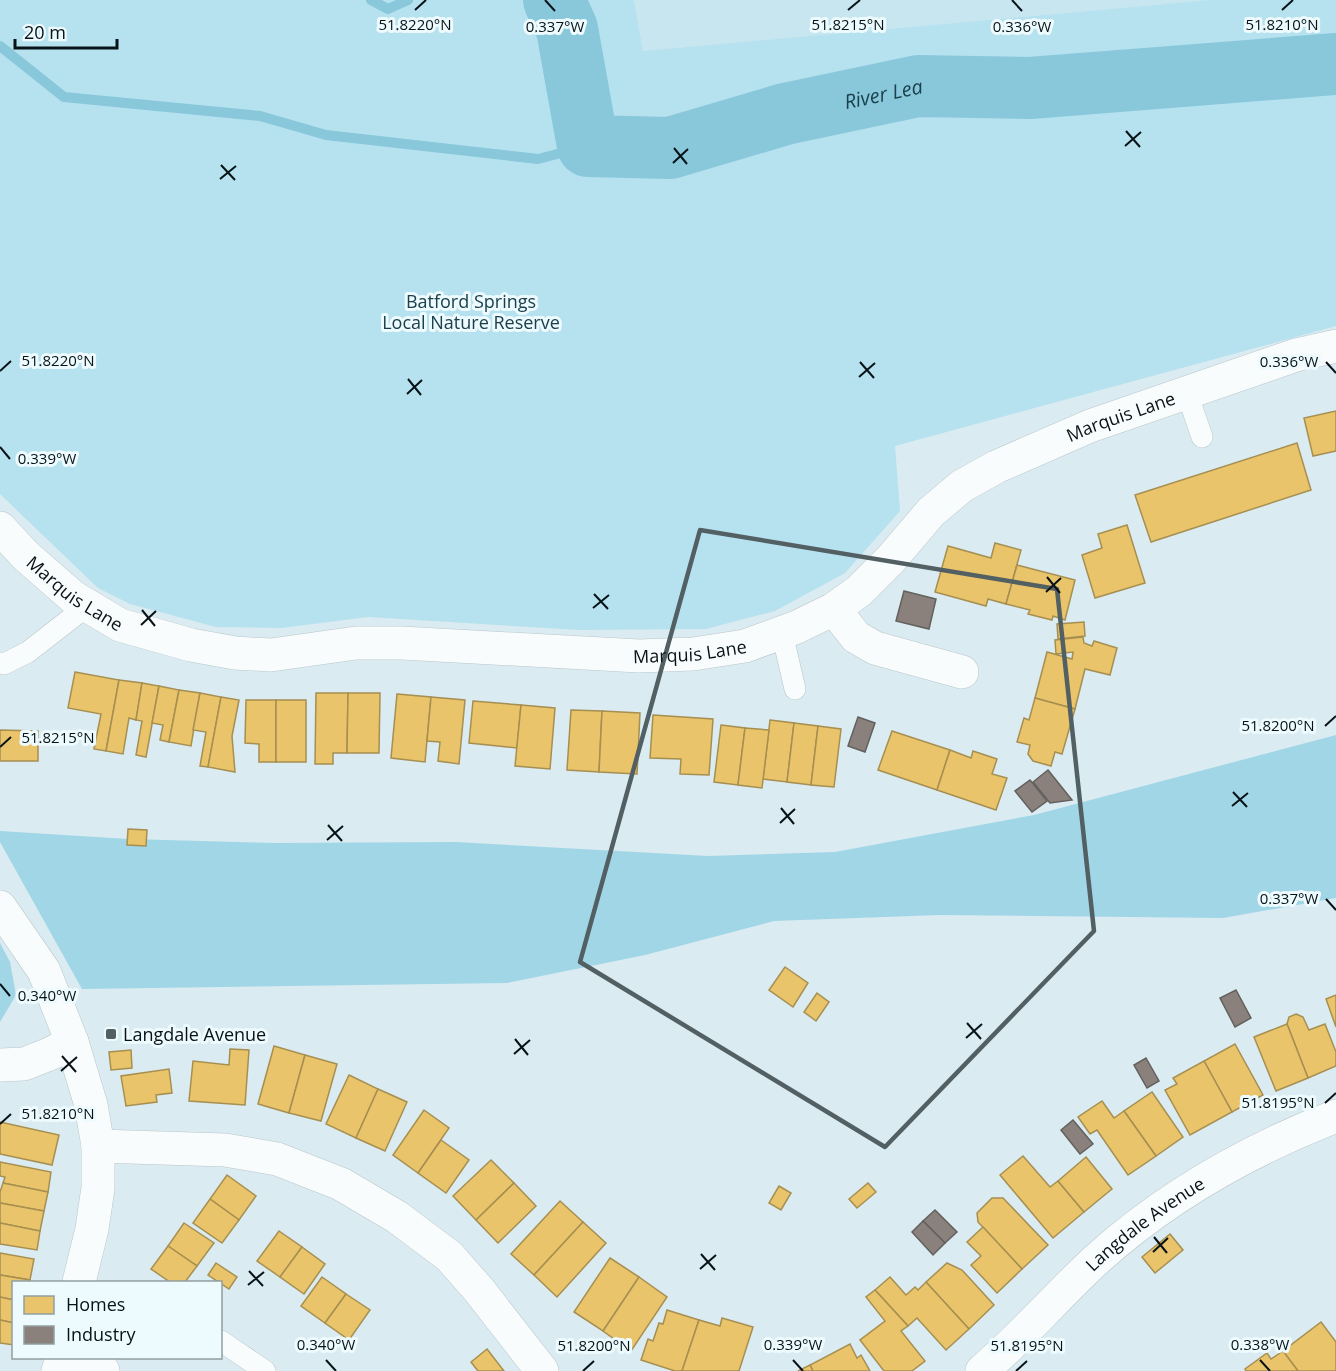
<svg xmlns="http://www.w3.org/2000/svg" width="1336" height="1371" viewBox="0 0 1336 1371" font-family="'Open Sans',sans-serif">
  <style>
    .built { fill: #c8e6f0 }
    .green { fill: #b6e1ef }
    .forest { fill: #a1d6e7 }
    .homes { fill: #e9c46a; stroke: #a68f51; stroke-width: 1.5 }
    .industry { fill: #8a817c; stroke: #63605e; stroke-width: 1.5 }
    .lines { fill: none; stroke-linecap: round; stroke-linejoin: round }
    .stream { stroke: #89c8db; stroke-width: 10 }
    .river { stroke: #89c8db; stroke-width: 62 }
    .lane-casing { stroke: #b9c6cb; stroke-width: 22 }
    .street-casing { stroke: #b9c6cb; stroke-width: 34 }
    .secondary-casing { stroke: #b9c6cb; stroke-width: 34 }
    .lane { stroke: #f9fcfd; stroke-width: 21 }
    .street { stroke: #f9fcfd; stroke-width: 33 }
    .secondary { stroke: #f9fcfd; stroke-width: 33 }
    .marked { fill: none; stroke: #525f63; stroke-width: 4.5; stroke-linejoin: round }
    .ticks { fill: none; stroke: #081317; stroke-width: 2 }
    .poi-dot { fill: #525f63; stroke: #edfafe; stroke-width: 2 }
    .labels { text-anchor: middle; dominant-baseline: central; stroke-width: 6; stroke-linejoin: round; paint-order: stroke }
    .park-label { font-size: 18px; fill: #19404b; stroke: #edfafe }
    .street-label { font-size: 18px; fill: #081317; stroke: #edfafe }
    .poi-label { font-size: 18px; fill: #081317; stroke: #edfafe; text-anchor: start }
    .water-label { font-size: 20px; font-style: italic; fill: #1a414c; stroke: #edfafe }
    .ticks-label { font-size: 15px; text-anchor: middle; fill: #081317; stroke: #edfafe; stroke-width: 6; stroke-linejoin: round; paint-order: stroke }
  </style>
  <rect width="100%" height="100%" fill="#daebf1"/>
  <path class="built" d="M634,0H1211L643,51Z"/>
  <path class="green" d="M0,0H634L643,51L1210,0H1336V326L895,446L900,511L845,573L775,611L706,629L579,630L368,617L281,628L216,627L130,604L98,588L0,494Z"/>
  <g class="forest">
    <path d="M1336,735V898L1223,918L939,915L774,921L645,955L507,983L82,989L0,842V831L128,839L274,843L455,842L708,856L835,852L1034,815Z"/>
    <path d="M0,943L10,962L16,995L0,1022Z"/>
  </g>
  <g class="homes">
    <path d="M1336,411V451L1313,456L1304,418Z"/>
    <path d="M1297,443L1311,490L1151,542L1135,495Z"/>
    <path d="M1127,525L1145,583L1095,598L1082,555L1102,548L1098,534Z"/>
    <path d="M995,543L1021,550L1006,604L988,599L986,606L935,592L948,546L991,558Z"/>
    <path d="M1017,565L1075,580L1065,620L1053,616L1052,620L1028,614L1030,610L1006,604Z"/>
    <path d="M1084,622L1085,636L1058,639L1057,624Z"/>
    <path d="M1083,637L1084,643L1092,646L1094,641L1117,648L1110,675L1085,669L1075,709L1035,698L1047,652L1072,659L1073,652L1056,654L1055,640Z"/>
    <path d="M75,672L119,680L106,751L94,749L101,714L68,708Z"/>
    <path d="M119,680L142,683L136,720L129,718L123,754L106,751Z"/>
    <path d="M142,683L159,686L146,757L136,755L142,721L136,720Z"/>
    <path d="M159,686L179,690L169,742L160,740L163,725L152,723Z"/>
    <path d="M179,690L200,693L191,746L169,742Z"/>
    <path d="M200,693L221,697L208,767L200,766L206,732L193,730Z"/>
    <path d="M316,693H348L347,753H333V764H315Z"/>
    <path d="M348,693H380L379,753H347Z"/>
    <path d="M397,694L431,697L425,762L391,758Z"/>
    <path d="M221,697L239,700L232,736L235,772L208,767Z"/>
    <path d="M431,697L465,700L459,764L438,761L440,742L427,741Z"/>
    <path d="M1035,698L1075,709L1062,754L1055,752L1051,766L1033,761L1028,754L1030,745L1017,742L1024,718L1029,720Z"/>
    <path d="M246,700H276V762H259V744L245,743Z"/>
    <rect x="276" y="700" width="30" height="62"/>
    <path d="M473,701L521,705L517,748L469,743Z"/>
    <path d="M521,705L555,708L550,769L515,766Z"/>
    <path d="M571,710L602,711L599,772L567,770Z"/>
    <path d="M602,711L640,713L637,774L599,772Z"/>
    <path d="M653,715L713,719L709,775L680,774L681,759L650,758Z"/>
    <path d="M770,720L794,723L787,782L763,779Z"/>
    <path d="M794,723L818,726L811,785L787,782Z"/>
    <path d="M721,725L745,728L738,785L714,782Z"/>
    <path d="M818,726L841,729L834,787L811,785Z"/>
    <path d="M745,728L769,730L762,788L738,785Z"/>
    <path d="M0,730L38,731V761H0Z"/>
    <path d="M892,731L950,750L937,790L878,770Z"/>
    <path d="M950,750L971,758L973,751L997,759L992,774L1007,778L996,810L937,790Z"/>
    <path d="M128,829L147,830L146,846L127,845Z"/>
    <path d="M785,967L808,983L793,1007L769,990Z"/>
    <path d="M817,993L829,1002L816,1021L804,1012Z"/>
    <path d="M1336,995V1027L1326,999Z"/>
    <path d="M1296,1014L1303,1017L1309,1030L1325,1024L1336,1052V1066L1308,1078L1287,1024L1289,1017Z"/>
    <path d="M1287,1024L1308,1078L1276,1091L1254,1037Z"/>
    <path d="M1235,1044L1263,1095L1232,1112L1204,1061Z"/>
    <path d="M274,1046L305,1055L289,1113L258,1104Z"/>
    <path d="M230,1049L249,1050L245,1105L189,1101L193,1061L229,1065Z"/>
    <path d="M131,1050L132,1068L111,1070L109,1052Z"/>
    <path d="M305,1055L337,1064L321,1121L289,1113Z"/>
    <path d="M1204,1061L1232,1112L1190,1135L1165,1090L1177,1084L1173,1078Z"/>
    <path d="M169,1069L172,1093L156,1095L157,1102L126,1106L121,1076Z"/>
    <path d="M349,1075L378,1089L356,1138L326,1124Z"/>
    <path d="M378,1089L407,1102L385,1151L356,1138Z"/>
    <path d="M1152,1092L1183,1137L1156,1156L1124,1111Z"/>
    <path d="M1102,1101L1114,1118L1124,1111L1156,1156L1128,1175L1097,1130L1090,1134L1078,1117Z"/>
    <path d="M424,1110L449,1128L418,1173L393,1155Z"/>
    <path d="M0,1122L59,1135L52,1165L0,1154Z"/>
    <path d="M441,1140L469,1160L446,1193L418,1173Z"/>
    <path d="M1023,1156L1050,1187L1058,1181L1084,1212L1053,1238L1000,1175Z"/>
    <path d="M1086,1157L1112,1189L1084,1212L1058,1181Z"/>
    <path d="M491,1160L514,1183L476,1220L453,1196Z"/>
    <path d="M0,1162L51,1172L48,1192L3,1183L5,1177L0,1176Z"/>
    <path d="M227,1175L256,1196L239,1220L210,1199Z"/>
    <path d="M3,1183L48,1192L44,1211L0,1203V1192Z"/>
    <path d="M514,1183L536,1206L498,1243L476,1220Z"/>
    <path d="M868,1183L876,1192L857,1208L849,1199Z"/>
    <path d="M779,1186L791,1193L781,1210L769,1203Z"/>
    <path d="M992,1198H1003L1048,1245L1022,1269L978,1222L977,1213Z"/>
    <path d="M210,1199L239,1220L222,1243L193,1223Z"/>
    <path d="M560,1201L583,1222L534,1275L511,1254Z"/>
    <path d="M0,1203L44,1211L40,1231L0,1223Z"/>
    <path d="M583,1222L606,1243L557,1297L534,1275Z"/>
    <path d="M0,1223L40,1231L37,1250L0,1244Z"/>
    <path d="M184,1223L214,1243L197,1266L168,1246Z"/>
    <path d="M983,1227L1022,1269L997,1293L971,1265L981,1256L967,1242Z"/>
    <path d="M279,1231L302,1247L280,1277L257,1261Z"/>
    <path d="M1170,1234L1183,1250L1155,1273L1142,1257Z"/>
    <path d="M168,1246L197,1266L185,1282H170L151,1269Z"/>
    <path d="M302,1247L325,1264L304,1294L280,1277Z"/>
    <path d="M0,1253L34,1259L30,1280L0,1275Z"/>
    <path d="M610,1258L639,1277L603,1331L574,1312Z"/>
    <path d="M216,1263L237,1277L229,1289L208,1275Z"/>
    <path d="M947,1263L962,1270L994,1305L969,1329L926,1282Z"/>
    <path d="M0,1275L30,1280V1282H14V1300L0,1297Z"/>
    <path d="M322,1277L346,1294L325,1323L301,1306Z"/>
    <path d="M639,1277L667,1297L631,1351L603,1331Z"/>
    <path d="M890,1277L906,1295L915,1287L918,1290L926,1282L969,1329L946,1350L917,1318L908,1326L875,1290Z"/>
    <path d="M875,1290L908,1326L901,1331L925,1361L912,1371H884L860,1340L885,1321L866,1297Z"/>
    <path d="M346,1294L370,1310L349,1340L325,1323Z"/>
    <path d="M0,1297L14,1300V1323L0,1320Z"/>
    <path d="M667,1310L699,1320L682,1371H675L641,1360L648,1339L653,1341L659,1323L663,1324Z"/>
    <path d="M722,1318L753,1327L739,1371H682L699,1320L720,1326Z"/>
    <path d="M0,1320L14,1323V1345L0,1343Z"/>
    <path d="M1321,1322L1336,1342V1371H1298L1283,1351Z"/>
    <path d="M850,1344L857,1358L861,1355L870,1371H813L810,1365Z"/>
    <path d="M487,1349L504,1371H478L471,1362Z"/>
    <path d="M1283,1351L1298,1371H1246L1245,1369L1267,1353L1271,1359Z"/>
    <path d="M810,1365L813,1371H798Z"/>
  </g>
  <g class="industry">
    <path d="M904,591L936,599L929,629L896,621Z"/>
    <path d="M858,717L875,723L865,752L848,746Z"/>
    <path d="M1048,770L1072,800L1050,803L1033,782Z"/>
    <path d="M1030,780L1047,801L1032,812L1015,791Z"/>
    <path d="M1236,990L1251,1018L1235,1027L1220,998Z"/>
    <path d="M1146,1058L1159,1081L1147,1088L1134,1065Z"/>
    <path d="M1073,1120L1093,1144L1080,1154L1061,1130Z"/>
    <path d="M935,1210L957,1232L945,1243L923,1221Z"/>
    <path d="M923,1221L945,1243L933,1255L912,1232Z"/>
  </g>
  <g class="lines">
    <g class="stream">
      <path d="M371,0L388,9L408,0"/>
      <path d="M0,46L64,97L260,116L326,135L538,159L588,146"/>
    </g>
    <path class="river" id="s1" d="M554,0L567,29L588,146L670,148L785,114L918,86L1030,88L1336,64"/>
    <g class="lane-casing">
      <g id="lane">
        <path d="M1187,393L1202,437"/>
        <path d="M782,633L795,689"/>
        <path d="M0,663L4,664L28,652L87,606"/>
        <path d="M221,1341L265,1371"/>
      </g>
    </g>
    <g class="street-casing">
      <g id="street">
        <path id="s2" d="M0,528L26,556L73,597L120,625L191,645L235,653L271,655L356,643H402L639,656L693,654L745,646L797,627L834,609L859,591L891,559L931,512L962,486L996,467L1090,426L1296,355L1336,346"/>
        <path d="M834,609L856,637L875,648L962,672"/>
        <path d="M0,1065L24,1064L52,1053L72,1042"/>
        <path d="M98,1146L225,1150L277,1159L341,1184L397,1217L449,1256L479,1290L542,1371"/>
        <path d="M67,1358L103,1371"/>
        <path id="s3" d="M982,1371C1023,1336 1058,1295 1097,1259C1167,1196 1249,1150 1336,1116"/>
      </g>
    </g>
    <g class="secondary-casing">
      <g id="secondary">
        <path d="M0,907L44,971L72,1042L91,1105L98,1146V1188L92,1229L79,1282"/>
        <path d="M58,1371L62,1358"/>
      </g>
    </g>
    <use href="#lane" class="lane"/>
    <use href="#street" class="street"/>
    <use href="#secondary" class="secondary"/>
  </g>
  <path class="marked" d="M700,530L1057,589L1094,931L885,1147L580,962Z"/>
  <path class="ticks" d="M545,0L555,11M1012,0L1022,11M415,10L426,0M848,10L860,0M1282,10L1293,0M1126,131L1140,147M1125,146L1141,132M674,148L687,164M673,163L688,149M221,165L235,180M220,179L236,166M860,362L874,378M1326,362L1336,373M0,371L11,361M859,377L875,363M408,379L421,395M407,394L422,380M0,447L10,459M1047,577L1060,593M1046,592L1061,578M594,594L608,609M593,608L609,595M142,610L155,626M141,625L156,611M1325,726L1336,716M0,747L11,737M1233,792L1247,807M1232,806L1248,793M781,808L794,824M780,823L795,809M328,825L342,841M327,840L343,826M1326,899L1336,910M0,984L10,996M967,1023L981,1039M966,1038L982,1024M515,1039L528,1055M514,1054L530,1040M62,1056L76,1072M61,1071L77,1057M1325,1103L1336,1093M0,1124L11,1114M1154,1237L1167,1253M1153,1252L1168,1238M701,1254L715,1270M700,1269L716,1255M249,1271L263,1286M248,1285L264,1272M326,1360L336,1371M793,1360L803,1371M1260,1360L1270,1371M583,1371L594,1361M1016,1371L1027,1361"/>
  <rect class="poi-dot" x="105" y="1028" width="12" height="12" rx="3"/>
  <g class="labels">
    <g class="park-label">
      <text x="471" y="301">Batford Springs<tspan x="471" dy="21">Local Nature Reserve</tspan></text>
    </g>
    <g class="street-label">
      <text stroke="none"><textPath href="#s2" startOffset="1234">Marquis Lane</textPath></text>
      <text stroke="none"><textPath href="#s2" startOffset="100">Marquis Lane</textPath></text>
      <text stroke="none"><textPath href="#s2" startOffset="730">Marquis Lane</textPath></text>
      <text stroke="none"><textPath href="#s3" startOffset="220">Langdale Avenue</textPath></text>
    </g>
    <g class="poi-label">
      <text x="123" y="1034">Langdale Avenue</text>
    </g>
    <g class="water-label">
      <text stroke="none"><textPath href="#s1" startOffset="453">River Lea</textPath></text>
    </g>
  </g>
  <g class="ticks-label">
    <text x="415" y="30">51.8220°N</text>
    <text x="848" y="30">51.8215°N</text>
    <text x="1282" y="30">51.8210°N</text>
    <text x="555" y="32">0.337°W</text>
    <text x="1022" y="32">0.336°W</text>
    <text x="58" y="366">51.8220°N</text>
    <text x="1289" y="367">0.336°W</text>
    <text x="47" y="464">0.339°W</text>
    <text x="1278" y="731">51.8200°N</text>
    <text x="58" y="743">51.8215°N</text>
    <text x="1289" y="904">0.337°W</text>
    <text x="47" y="1001">0.340°W</text>
    <text x="1278" y="1108">51.8195°N</text>
    <text x="58" y="1119">51.8210°N</text>
    <text x="326" y="1350">0.340°W</text>
    <text x="793" y="1350">0.339°W</text>
    <text x="1260" y="1350">0.338°W</text>
    <text x="594" y="1351">51.8200°N</text>
    <text x="1027" y="1351">51.8195°N</text>
  </g>
  <rect x="12" y="1281" width="210" height="78" fill="#edfafe" stroke="#919ea2" stroke-width="1.5"/>
  <rect x="24" y="1296" width="30" height="18" fill="#e9c46a" stroke="#919ea2" stroke-width="1.5"/>
  <text x="66" y="1311" font-size="18" fill="#081317">Homes</text>
  <rect x="24" y="1326" width="30" height="18" fill="#8a817c" stroke="#919ea2" stroke-width="1.5"/>
  <text x="66" y="1341" font-size="18" fill="#081317">Industry</text>
  <path d="M15 39v9h102v-9" fill="none" stroke="#081317" stroke-width="3"/>
  <text x="24" y="39" font-size="18" fill="#081317" stroke="#edfafe" stroke-width="4.5" paint-order="stroke">20 m</text>
</svg>
